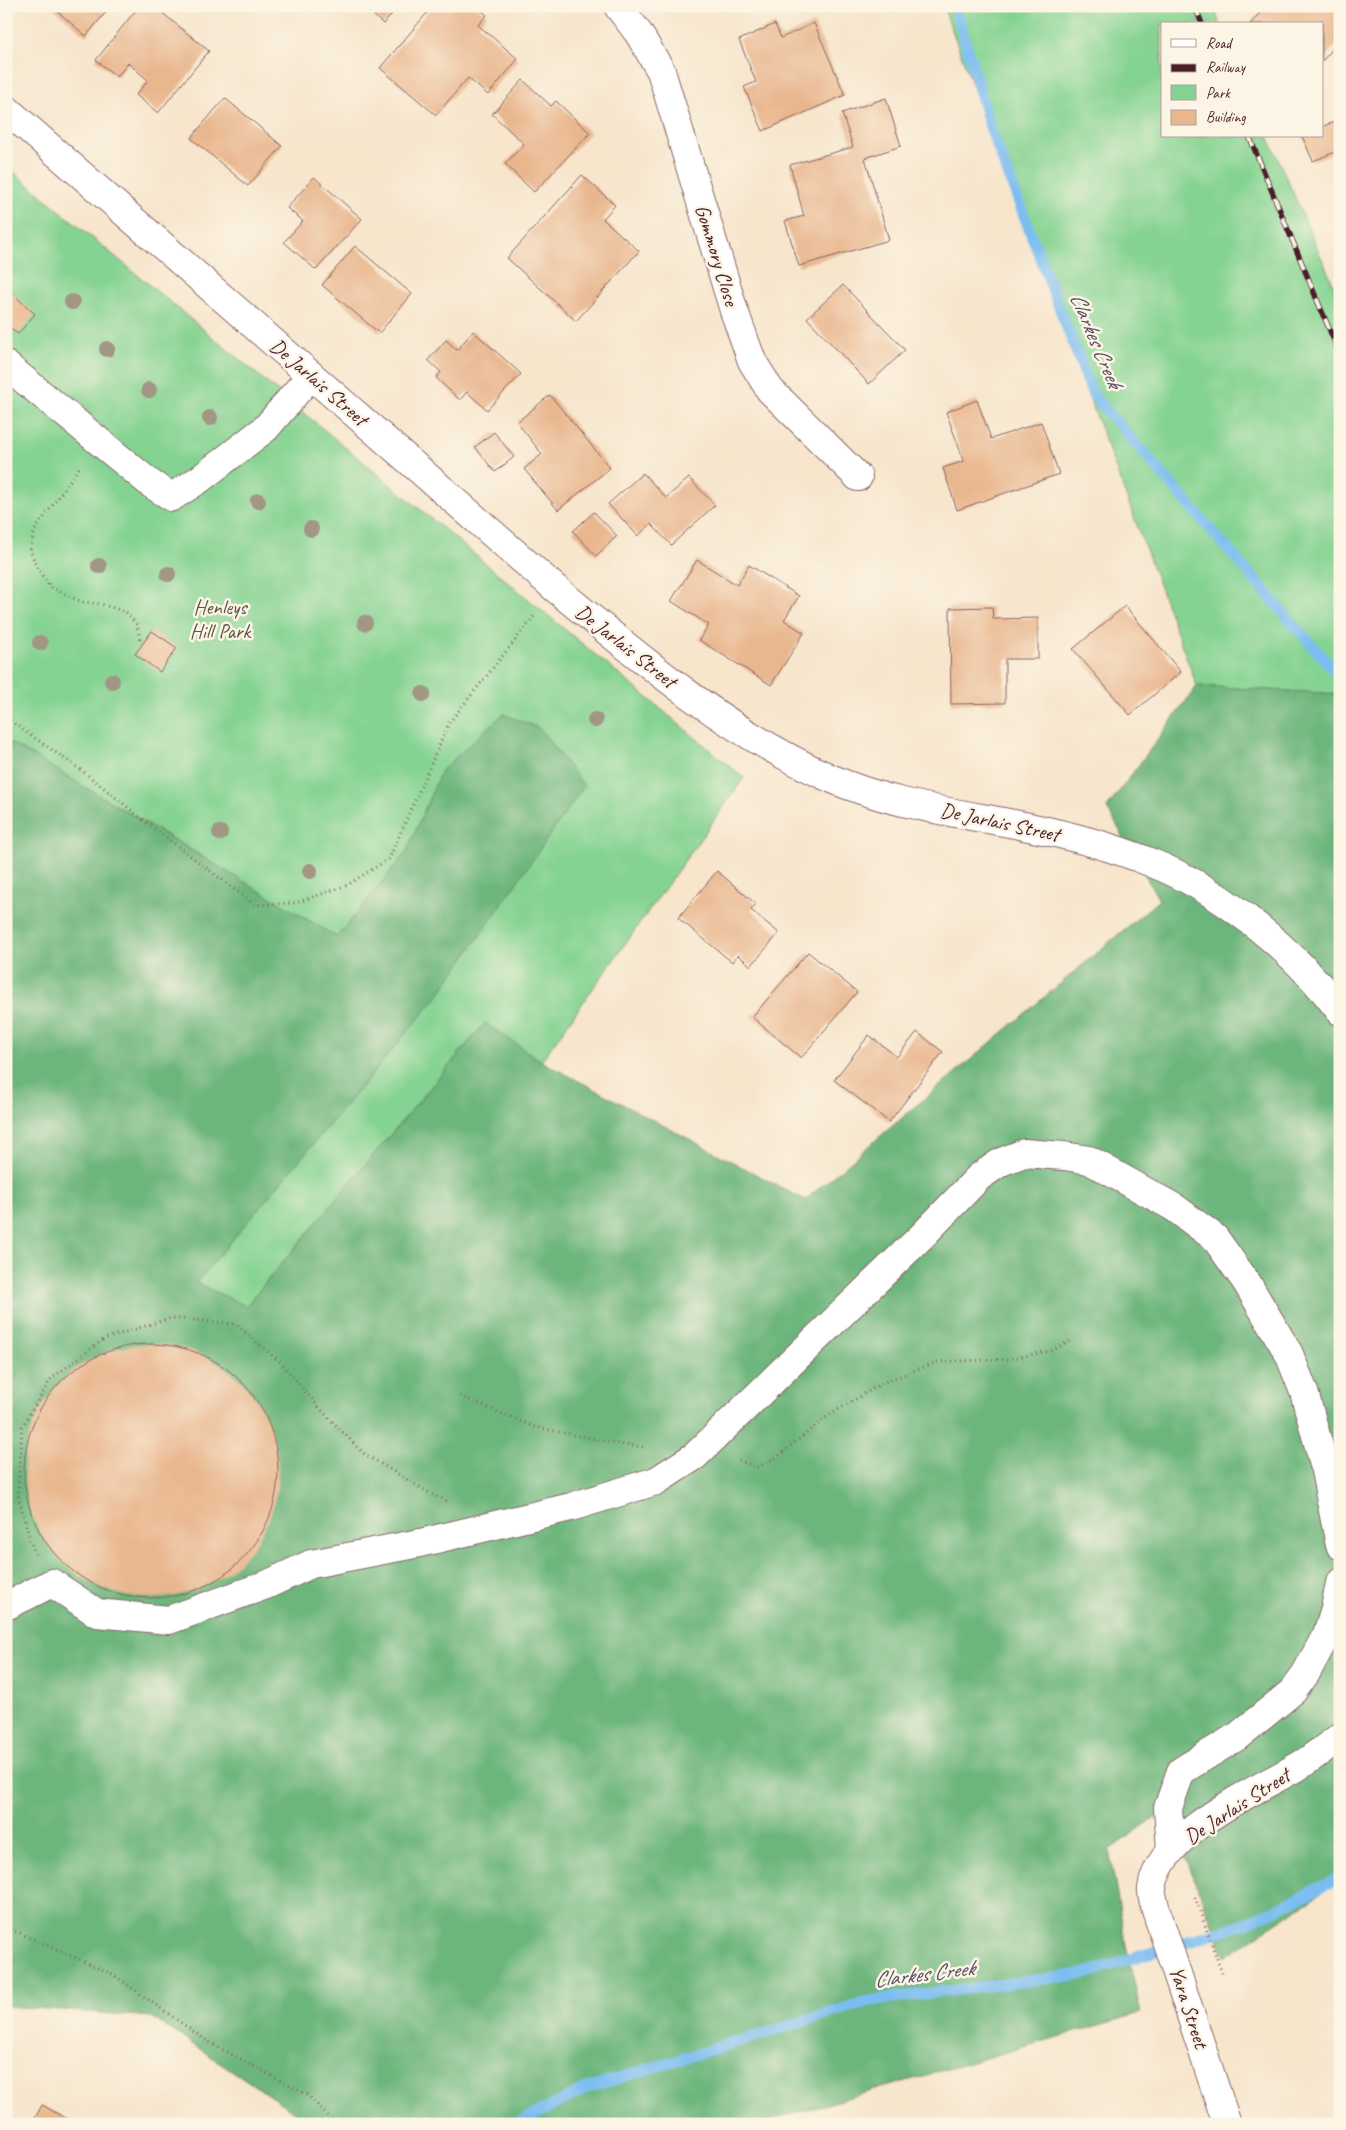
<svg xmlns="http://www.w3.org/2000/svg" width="1346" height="2130" viewBox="0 0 1346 2130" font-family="Caveat,sans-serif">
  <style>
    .green { fill: #85d392; stroke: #68795e }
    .forest { fill: #6cb57c; stroke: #5b6a54 }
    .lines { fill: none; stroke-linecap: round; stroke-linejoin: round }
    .stream { stroke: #7bbdf1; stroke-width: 11 }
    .building { fill: #e9b78f }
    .street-casing { stroke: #876463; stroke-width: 30 }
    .path { stroke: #876463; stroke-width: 3; stroke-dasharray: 1 4; stroke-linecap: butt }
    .street { stroke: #fff; stroke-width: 28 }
    .rail-casing { stroke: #4a1f2b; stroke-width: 5.5 }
    .rail { stroke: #fcf5e5; stroke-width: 4; stroke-dasharray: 11; stroke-linecap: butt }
    .tree { fill: #a29684 }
    .labels { text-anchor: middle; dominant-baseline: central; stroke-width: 5; stroke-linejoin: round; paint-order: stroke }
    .street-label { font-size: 21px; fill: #4a1f2b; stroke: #fcf5e5 }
    .park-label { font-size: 21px; fill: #5c554a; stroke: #fcf5e5 }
    .water-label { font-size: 22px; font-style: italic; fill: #594e66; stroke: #fcf5e5 }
  </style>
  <rect width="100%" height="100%" fill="#fcf5e5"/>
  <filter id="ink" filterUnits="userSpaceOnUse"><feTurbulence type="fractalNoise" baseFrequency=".02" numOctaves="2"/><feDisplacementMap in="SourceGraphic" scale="10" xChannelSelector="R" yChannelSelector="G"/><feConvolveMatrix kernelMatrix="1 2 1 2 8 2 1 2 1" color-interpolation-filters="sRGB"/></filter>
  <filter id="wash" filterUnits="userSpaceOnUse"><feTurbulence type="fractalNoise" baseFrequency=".0096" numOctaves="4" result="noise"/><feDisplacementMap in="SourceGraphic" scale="20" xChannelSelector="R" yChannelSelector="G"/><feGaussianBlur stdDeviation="1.12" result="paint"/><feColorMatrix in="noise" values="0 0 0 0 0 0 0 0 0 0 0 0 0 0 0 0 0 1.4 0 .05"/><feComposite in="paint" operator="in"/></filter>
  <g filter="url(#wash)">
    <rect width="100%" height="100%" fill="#f7e5cc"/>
    <g class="green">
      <path d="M943,6H1213L1220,24H1162V136H1268L1340,300V694L1197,686Z"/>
      <path d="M6,166L744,778L541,1061L485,1023L246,1306L195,1284L436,997L271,898L260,899L203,857L6,740Z"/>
    </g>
    <path class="forest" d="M1197,686L1340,694V1880L1225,1957L1167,1809L1109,1850L1126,1945L1141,2013L758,2124H312L152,2017L6,2006V740L337,937L406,853L441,771L503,714L539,728L584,786L437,997L196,1283L246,1306L485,1023L541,1061L805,1200L1159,900L1107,808Z"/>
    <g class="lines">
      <g class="stream">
        <path d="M955,6L991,130L1093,395L1340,677"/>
        <path d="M516,2124L587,2088L869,2001L1082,1974L1247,1923L1340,1878"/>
      </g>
    </g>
    <g id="blocks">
      <g class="building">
        <path d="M51,6H111L86,36Z"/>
        <path d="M139,6H154L209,51L158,113L136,95L148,80L128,63L117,77L96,60Z"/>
        <path d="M364,6H399L383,24Z"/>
        <path d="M433,6H476L487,15L478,25L518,59L488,95L468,78L436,115L380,68Z"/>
        <path d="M1266,6H1340V41L1322,61V24H1250Z"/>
        <path d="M814,23L845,95L763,131L744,87L756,82L739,40L775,24L781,38Z"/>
        <path d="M523,80L551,106L556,101L590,133L534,192L505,164L524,144L492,114Z"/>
        <path d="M225,98L282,146L248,186L191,138Z"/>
        <path d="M886,98L901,146L865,158L889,240L799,266L785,221L804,216L790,165L853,147L842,113Z"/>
        <path d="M1340,119V150L1313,161L1302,136H1322V127Z"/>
        <path d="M582,175L615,205L603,219L639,251L576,321L507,258Z"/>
        <path d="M314,177L362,219L316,270L284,242L303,221L287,208Z"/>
        <path d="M355,246L412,294L379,333L322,285Z"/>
        <path d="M843,285L905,350L869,384L807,318Z"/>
        <path d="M6,288L35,314L18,334L6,324Z"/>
        <path d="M473,331L521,374L487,410L467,392L460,400L436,378L441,372L428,360L446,340L457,350Z"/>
        <path d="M550,395L610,468L558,510L524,469L542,454L517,422Z"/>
        <path d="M977,400L991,439L1041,422L1059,474L957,510L943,468L964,461L946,412Z"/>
        <path d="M494,432L514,457L495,472L475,447Z"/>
        <path d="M643,473L666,498L689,478L715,505L671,545L651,524L638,536L608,504Z"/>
        <path d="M594,512L617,536L596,556L573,531Z"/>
        <path d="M697,560L737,585L749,565L799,596L784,620L804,633L771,685L699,640L709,625L671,601Z"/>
        <path d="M1125,606L1181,672L1130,715L1073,649Z"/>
        <path d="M992,607L993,619L1038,618V659H1005V703L951,704L950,608Z"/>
        <path d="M152,631L177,648L160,672L135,654Z"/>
        <path d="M717,871L756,904L751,910L779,933L751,966L738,955L732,962L678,918Z"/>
        <path d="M808,952L857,992L801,1058L752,1017Z"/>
        <path d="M917,1032L943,1052L889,1122L834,1080L869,1035L897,1057Z"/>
        <circle cx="151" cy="1471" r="127"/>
        <path d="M42,2105L76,2124H32Z"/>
      </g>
    </g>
  </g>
  <g filter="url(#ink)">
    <use href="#blocks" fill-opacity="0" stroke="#876463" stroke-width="1"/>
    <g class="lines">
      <g class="street-casing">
        <g id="street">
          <path d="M618,6L639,34L661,71L734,311L752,361L770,390L858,477"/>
          <path d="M6,109L556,589C642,660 727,732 830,778C891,805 959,813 1024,826C1068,835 1111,846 1152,863C1221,890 1296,952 1340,1011"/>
          <path d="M6,365L151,484L172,497L200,479L266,428L311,375"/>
          <path d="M6,1606L52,1583L97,1613L169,1620L266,1585L311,1564L420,1543L571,1507L656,1481L695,1456L925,1233L979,1177L1001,1162L1024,1153L1064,1156L1089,1160L1175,1208L1215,1238L1247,1283L1289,1354L1304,1392L1323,1461L1340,1545"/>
          <path d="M1171,1850L1168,1808L1181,1771L1238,1736L1293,1691L1306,1673L1327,1634L1335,1608L1340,1583"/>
          <path d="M1227,2124L1155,1907C1154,1901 1151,1894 1152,1888C1161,1830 1257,1791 1302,1764C1315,1756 1327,1746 1340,1737"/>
        </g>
      </g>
      <g class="path">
        <path d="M79,468L35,530L30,550L37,568L50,587L82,602L101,604L126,612L137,625L141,643"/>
        <path d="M6,718L84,772L146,822L255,905L296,903L347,885L389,859L449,723L536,614"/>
        <path d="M460,1396L535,1427L625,1445L647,1447"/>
        <path d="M739,1460L756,1468L777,1457L829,1415L884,1382L937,1362L1008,1359L1050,1351L1072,1340"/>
        <path d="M36,1554L32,1547L18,1495L22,1427L51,1379L104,1339L171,1318L236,1324L280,1362L323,1412L363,1453L431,1494L449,1502"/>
        <path d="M1195,1897L1223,1976"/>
        <path d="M6,1927L112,1974L207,2041L309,2096L335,2124"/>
      </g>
      <use href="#street" class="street"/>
      <g class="rail-casing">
        <g id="rail">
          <path d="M1195,6L1202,24"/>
          <path d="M1249,136L1340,355"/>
        </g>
      </g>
      <use href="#rail" class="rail"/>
    </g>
    <g class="tree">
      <circle cx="72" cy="302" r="8"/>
      <circle cx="107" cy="349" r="8"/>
      <circle cx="149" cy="390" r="8"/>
      <circle cx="210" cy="418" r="8"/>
      <circle cx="258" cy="501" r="8"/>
      <circle cx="311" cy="529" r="8"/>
      <circle cx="99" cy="566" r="8"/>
      <circle cx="168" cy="574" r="8"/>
      <circle cx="365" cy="623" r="8"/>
      <circle cx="40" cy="643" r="8"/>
      <circle cx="112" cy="681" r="8"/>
      <circle cx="423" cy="694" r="8"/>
      <circle cx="595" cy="720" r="8"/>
      <circle cx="220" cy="833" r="8"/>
      <circle cx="310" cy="871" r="8"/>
    </g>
  </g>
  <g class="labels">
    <g class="street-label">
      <text transform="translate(717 255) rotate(73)">Gommory Close</text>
      <text transform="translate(319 382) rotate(41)">De Jarlais Street</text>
      <text transform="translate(626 646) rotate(38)">De Jarlais Street</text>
      <text transform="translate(1000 822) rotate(12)">De Jarlais Street</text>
      <text transform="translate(1237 1806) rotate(-33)">De Jarlais Street</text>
      <text transform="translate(1189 2007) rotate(72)">Yara Street</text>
    </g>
    <g class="park-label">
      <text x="220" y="607">Henleys<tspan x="220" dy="24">Hill Park</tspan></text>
    </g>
    <g class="water-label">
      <text transform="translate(1096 340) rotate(67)">Clarkes Creek</text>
      <text transform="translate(924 1974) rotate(-7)">Clarkes Creek</text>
    </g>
  </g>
  <rect width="1346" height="2130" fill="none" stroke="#fcf5e5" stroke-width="25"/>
  <rect x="1161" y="22" width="162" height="115" fill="#fcf5e5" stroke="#b59f9b"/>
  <rect x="1171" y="39" width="25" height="8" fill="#ffffff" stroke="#b59f9b"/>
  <text x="1206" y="48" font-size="15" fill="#4a1f2b">Road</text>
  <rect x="1171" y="64" width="25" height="8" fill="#4a1f2b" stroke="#b59f9b"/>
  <text x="1206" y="72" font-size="15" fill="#4a1f2b">Railway</text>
  <rect x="1171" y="85" width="25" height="15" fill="#85d392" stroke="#b59f9b"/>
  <text x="1206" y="98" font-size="15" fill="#4a1f2b">Park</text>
  <rect x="1171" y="110" width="25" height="15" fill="#e9b78f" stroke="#b59f9b"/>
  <text x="1206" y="122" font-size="15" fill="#4a1f2b">Building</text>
</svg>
